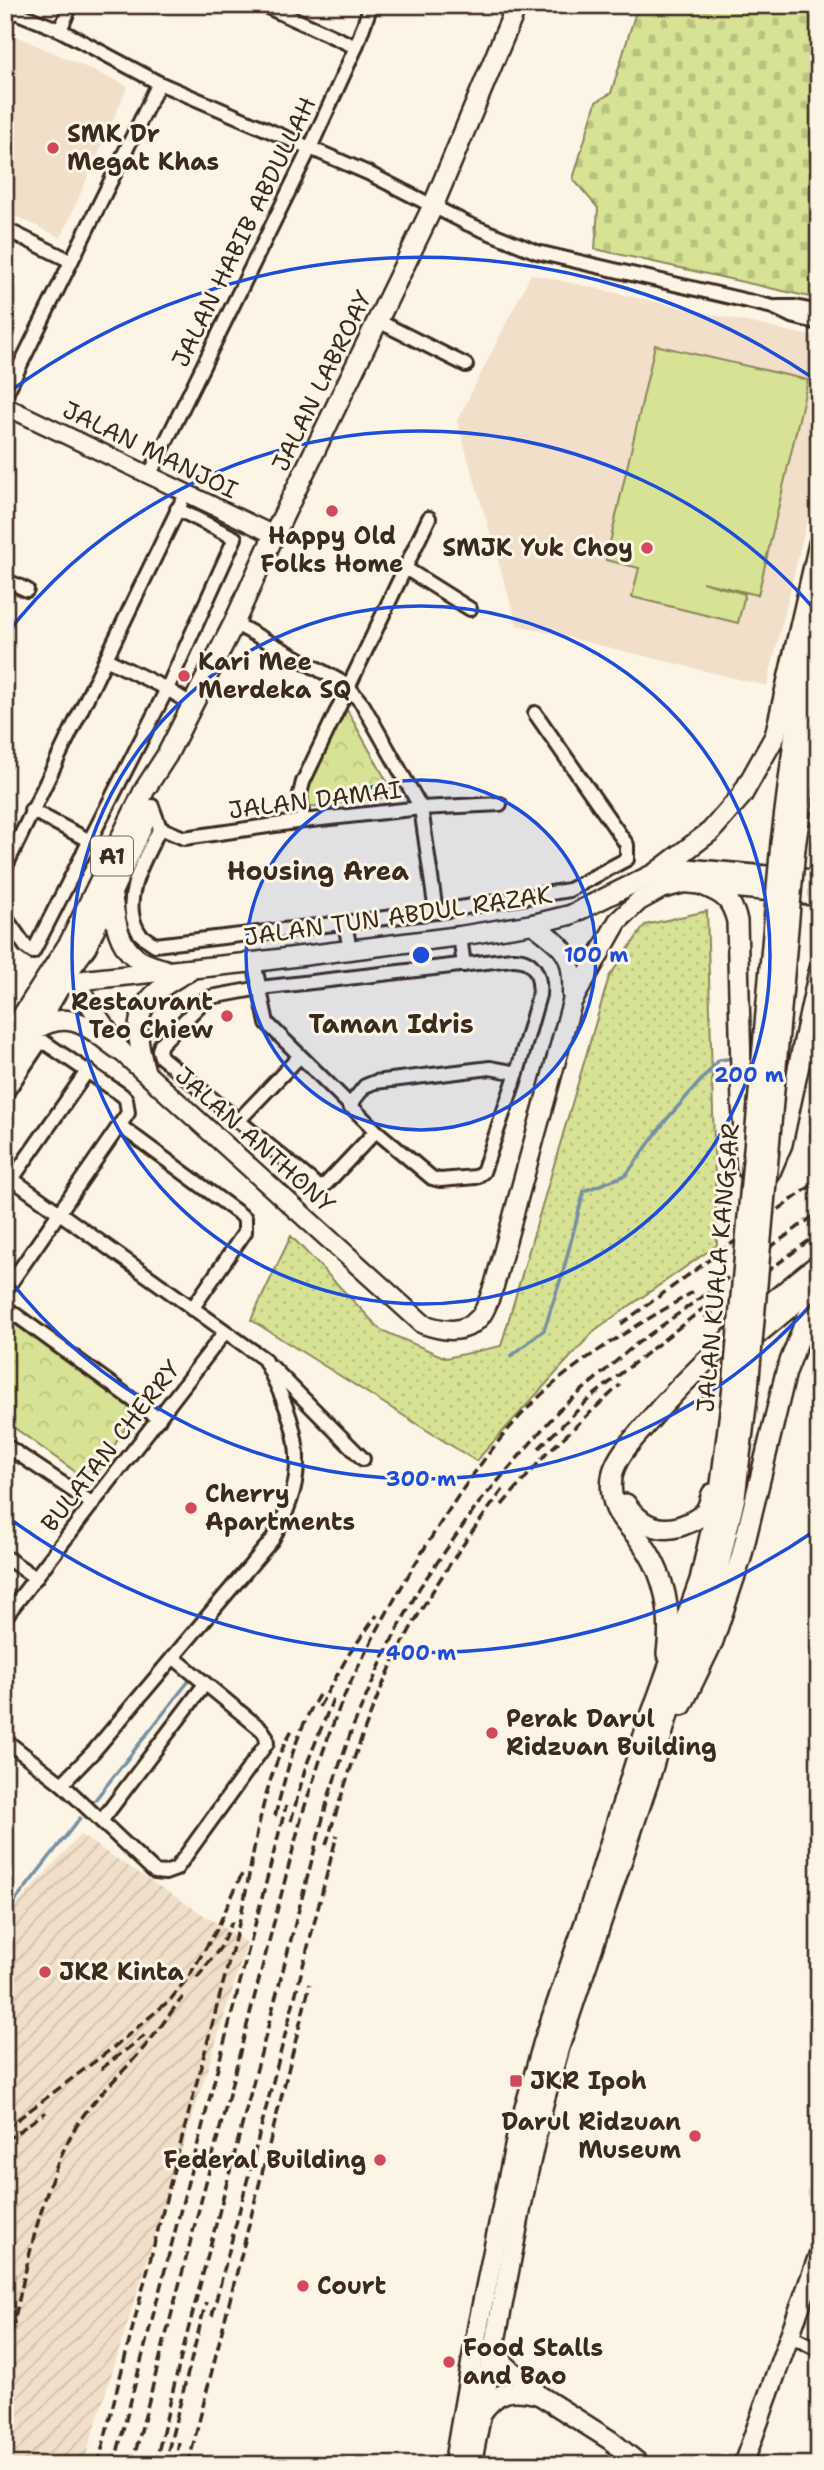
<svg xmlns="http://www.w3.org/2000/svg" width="824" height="2470" viewBox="0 0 824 2470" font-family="'Shantell Sans',sans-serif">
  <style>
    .built { fill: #f1dfca }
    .industrial { fill: url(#industrial-furrows) }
    .grass { fill: url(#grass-dots); stroke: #89865a; stroke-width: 2 }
    .cemetery { fill: url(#cemetery-stones); stroke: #89865a; stroke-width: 2 }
    .park { fill: url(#park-crowns); stroke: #89865a; stroke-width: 2 }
    .pitch { fill: #d7e295; stroke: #89865a; stroke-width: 2 }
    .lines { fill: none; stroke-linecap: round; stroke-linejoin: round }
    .stream { stroke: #768fa3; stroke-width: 3.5 }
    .minor-casing { stroke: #3b2a1e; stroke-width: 18 }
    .tertiary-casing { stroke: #3b2a1e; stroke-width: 21 }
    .secondary-casing { stroke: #3b2a1e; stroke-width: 23 }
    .primary-casing { stroke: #3b2a1e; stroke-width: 24 }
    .trunk-casing { stroke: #3b2a1e; stroke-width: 24 }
    .minor { stroke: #fcf5e5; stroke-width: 12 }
    .tertiary { stroke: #fcf5e5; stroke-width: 16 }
    .secondary { stroke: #fcf5e5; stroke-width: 18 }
    .primary { stroke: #fcf5e5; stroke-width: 19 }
    .trunk { stroke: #fcf5e5; stroke-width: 19 }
    .rail { stroke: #3b2a1e; stroke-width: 3.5; stroke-dasharray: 10 5; stroke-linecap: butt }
    .trunk-bridge-casing { stroke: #3b2a1e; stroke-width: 24; stroke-linecap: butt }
    .trunk-bridge { stroke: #fcf5e5; stroke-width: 19 }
    .ring { fill: none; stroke: #1d4ed8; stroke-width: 3.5 }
    .poi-dot { fill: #d1495b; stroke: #fcf5e5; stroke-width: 2.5 }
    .labels { text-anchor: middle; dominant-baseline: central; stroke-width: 6; stroke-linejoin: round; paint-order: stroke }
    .shield { fill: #fcf5e5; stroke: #75675a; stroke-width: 2 }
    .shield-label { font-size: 23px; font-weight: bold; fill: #3b2a1e }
    .poi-label { font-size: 24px; font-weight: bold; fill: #3b2a1e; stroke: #fcf5e5; text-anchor: start }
    .street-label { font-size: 24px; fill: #3b2a1e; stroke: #fcf5e5 }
    .neighbourhood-label { font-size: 26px; font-weight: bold; fill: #3b2a1e; stroke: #fcf5e5 }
    .centre { fill: #1d4ed8; stroke: #fcf5e5; stroke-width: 3.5 }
    .ring-label { font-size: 21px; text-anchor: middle; font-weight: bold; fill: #1d4ed8; stroke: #fcf5e5; stroke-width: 6; stroke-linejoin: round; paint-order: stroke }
  </style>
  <defs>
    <pattern id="industrial-furrows" width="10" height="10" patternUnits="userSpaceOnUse" patternTransform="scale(1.75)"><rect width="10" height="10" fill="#f1dfca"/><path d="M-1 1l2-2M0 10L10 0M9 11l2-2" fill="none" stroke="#d0c0ad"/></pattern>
    <pattern id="grass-dots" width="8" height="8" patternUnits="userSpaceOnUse" patternTransform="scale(1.75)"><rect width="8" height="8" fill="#d7e295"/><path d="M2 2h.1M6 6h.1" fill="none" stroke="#b9c280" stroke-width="1.8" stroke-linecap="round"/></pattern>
    <pattern id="cemetery-stones" width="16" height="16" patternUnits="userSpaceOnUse" patternTransform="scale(1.75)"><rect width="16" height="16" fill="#d7e295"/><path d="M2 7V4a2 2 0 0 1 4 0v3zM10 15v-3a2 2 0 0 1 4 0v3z" fill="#b9c280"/></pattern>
    <pattern id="park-crowns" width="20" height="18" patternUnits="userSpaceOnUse" patternTransform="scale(1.75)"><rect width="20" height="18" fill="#d7e295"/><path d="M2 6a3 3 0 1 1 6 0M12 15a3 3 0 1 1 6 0" fill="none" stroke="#b9c280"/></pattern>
  </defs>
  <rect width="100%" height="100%" fill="#fcf5e5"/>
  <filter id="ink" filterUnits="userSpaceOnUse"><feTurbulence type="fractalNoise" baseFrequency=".0143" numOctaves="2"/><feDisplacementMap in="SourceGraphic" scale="14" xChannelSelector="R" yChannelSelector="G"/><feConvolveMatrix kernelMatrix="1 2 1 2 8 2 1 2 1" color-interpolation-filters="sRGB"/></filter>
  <g filter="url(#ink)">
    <g class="built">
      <path d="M5,31L128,86L61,238L5,211Z"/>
      <path d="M531,274L819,338V471L767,686L517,625L457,421Z"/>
    </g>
    <path class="industrial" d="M80,1835L247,1943L83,2465H5V1918Z"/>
    <path class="grass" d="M707,911L717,1245L595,1330L476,1461L251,1320L291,1236L381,1330L446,1358L501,1346L609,977L645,925Z"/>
    <path class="cemetery" d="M638,5H819V299L595,249L598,208L573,179L596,102L611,93Z"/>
    <g class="park">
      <path d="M347,710L395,796L294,809L300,787Z"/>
      <path d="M6,1318L135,1412L91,1483L5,1421Z"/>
    </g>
    <path class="pitch" d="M655,345L808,380L758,595L702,582L745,594L738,623L632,597L639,568L606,560Z"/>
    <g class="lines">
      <g class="stream">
        <path d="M511,1356L544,1330L563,1272L584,1191L626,1175L666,1120L719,1060L735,1058"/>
        <path d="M95,1800L188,1682"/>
        <path d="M5,1914L80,1818"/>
      </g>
      <g class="minor-casing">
        <g id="minor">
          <path d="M263,5L356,47"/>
          <path d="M5,8L60,30L159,83L368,173L468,224L537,252L773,307L792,316L819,323"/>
          <path d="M60,30L71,5"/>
          <path d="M5,229L71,261"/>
          <path d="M777,307H795L819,312"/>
          <path d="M378,321L466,365"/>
          <path d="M5,396L159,83"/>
          <path d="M150,474L310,148L356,47L371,5"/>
          <path d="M405,568L470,609"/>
          <path d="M5,580L27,590"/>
          <path d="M234,623L347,685L363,705L421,808L436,912"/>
          <path d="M106,659L167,689L193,705"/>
          <path d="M152,806L160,828L184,838L303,821L421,808L500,804"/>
          <path d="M31,810L90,841"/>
          <path d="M303,821L300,794L303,782L429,518"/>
          <path d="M160,828C146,857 119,898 138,931C141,937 150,941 155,945L436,912L569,890L627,859V845L535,713"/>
          <path d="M5,868L181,503"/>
          <path d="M5,917L26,947L33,952L167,689L235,538L177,509"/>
          <path d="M345,923L350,950"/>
          <path d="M460,936L464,965"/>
          <path d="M254,962L267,1023L376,1131L432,1178L440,1180L476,1177L483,1172L517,1073L539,995C541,975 534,958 512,959L260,988L211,997L206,999L161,1044L159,1050L161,1057L319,1187L324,1186L376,1131"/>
          <path d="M5,1095L40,1043L44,1042L122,1095L126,1099L128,1113L5,1291"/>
          <path d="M349,1106L365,1086L375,1082L490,1068L517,1073"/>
          <path d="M238,1121L299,1057"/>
          <path d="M119,1125L245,1218V1232L192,1309"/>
          <path d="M5,1174L264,1359C299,1428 313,1469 272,1540L94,1751L62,1784"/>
          <path d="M5,1189L88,1070"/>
          <path d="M5,1307L159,1419"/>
          <path d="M272,1367L363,1459"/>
          <path d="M5,1445L93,1504"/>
          <path d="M5,1557L36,1578"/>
          <path d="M5,1617L225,1332"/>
          <path d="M5,1740L62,1784L155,1872L165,1873L176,1869L267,1743L266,1736L262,1730L173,1657"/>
          <path d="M102,1820L205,1684"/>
          <path d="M791,2336L819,2350"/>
        </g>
      </g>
      <g class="tertiary-casing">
        <path id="tertiary" d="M5,406L274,535"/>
      </g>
      <g class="secondary-casing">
        <g id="secondary">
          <path d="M533,924C565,949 574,953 572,995"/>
          <path d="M70,959V969L74,981L121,1051L423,1324C443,1331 464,1335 480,1317C487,1309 490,1295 494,1286L572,1002L618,921L639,901L661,889L684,883L819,896"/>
          <path d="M66,984L84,980L254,962L460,936L533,924L570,915L657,872L681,868L819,880"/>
          <path d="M146,1073C130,1019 137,998 188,972"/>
          <path d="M494,2347C504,2371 523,2376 539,2395L610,2440L641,2465"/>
          <path d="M481,2414C498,2390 511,2388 539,2395"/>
          <path d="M743,2465L819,2254"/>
        </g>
      </g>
      <g class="primary-casing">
        <g id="primary">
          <path d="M111,891C115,914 115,941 135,957C142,964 156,967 165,970"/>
          <path d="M34,1030C72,1007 90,1029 121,1051"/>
          <path d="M5,1043L70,942L145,789L167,755L234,623L274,535L433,206L517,5"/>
          <path d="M5,1072L34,1030L70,969L86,947L147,816"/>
        </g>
      </g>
      <g class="trunk-casing">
        <g id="trunk">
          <path d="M781,843L798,709L819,605"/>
          <path d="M795,848L819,681"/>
          <path d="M657,872L711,831L742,795L775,736L819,544"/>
          <path d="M702,885C724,894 731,898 737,921L742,1105L747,1169"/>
          <path d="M768,1177L782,1144L819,971"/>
          <path d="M743,1346L819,1283"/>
          <path d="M626,1504C641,1526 663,1535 688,1523C694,1521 703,1515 706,1510C709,1506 710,1498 712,1494"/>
          <path d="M667,1654C672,1614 666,1576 642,1543C634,1531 622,1522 616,1509C611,1497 610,1485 613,1472C618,1455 632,1441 643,1428C694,1367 756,1314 819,1264"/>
          <path d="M682,1705L713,1641L741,1558L786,1372L806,1320L819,1298"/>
          <path d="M454,2465L478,2326L518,2132L544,2041L588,1914L644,1735L700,1580L720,1492L733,1387"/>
          <path d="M471,2465L527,2176L543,2104L559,2047L650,1776L676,1687L714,1586L735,1497L748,1389"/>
        </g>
      </g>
      <use href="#minor" class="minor"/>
      <use href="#tertiary" class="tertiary"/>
      <use href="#secondary" class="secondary"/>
      <use href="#primary" class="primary"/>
      <use href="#trunk" class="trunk"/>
      <g class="rail">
        <path d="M705,1318L819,1233"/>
        <path d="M621,1324L819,1180"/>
        <path d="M539,1448L590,1398L710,1303"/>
        <path d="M502,1505L548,1452L620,1385"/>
        <path d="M319,1707L349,1654L377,1615"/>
        <path d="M275,1816C286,1774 296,1732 319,1695"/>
        <path d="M291,1821L306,1766L333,1699"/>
        <path d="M326,1845C346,1780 367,1715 397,1654C427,1595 465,1540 505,1487"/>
        <path d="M197,1978L220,1948L232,1922"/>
        <path d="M101,2069L148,2033"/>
        <path d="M5,2129L114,2047L171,1999L189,1976L216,1931L242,1874"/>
        <path d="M5,2141L46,2112"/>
        <path d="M212,2316L337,1835"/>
        <path d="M5,2360C23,2288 39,2187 77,2125C94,2097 119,2077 140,2052C156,2035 168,2015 183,1997"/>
        <path d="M168,2451L206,2302"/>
        <path d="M98,2465C142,2288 189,2111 236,1935C254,1868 257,1791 292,1730"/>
        <path d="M114,2465L286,1806"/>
        <path d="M132,2465L302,1815C316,1773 329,1730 347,1690C369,1643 394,1599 421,1554C455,1499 492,1442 539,1397C585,1354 639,1325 693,1292"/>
        <path d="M155,2465L181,2357L329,1795L352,1729L387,1649L420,1587L479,1503L558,1411L635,1345L819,1212"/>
        <path d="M175,2465L179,2442"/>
        <path d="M188,2465L310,1984"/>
      </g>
      <g class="trunk-bridge-casing">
        <g id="trunk-bridge">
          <path d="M733,1387L781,843"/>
          <path d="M748,1389L795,848"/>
        </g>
      </g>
      <use href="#trunk-bridge" class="trunk-bridge"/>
    </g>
  </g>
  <circle cx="421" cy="955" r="175" fill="#1d4ed8" fill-opacity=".12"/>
  <g class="ring">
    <circle cx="421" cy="955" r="175"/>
    <circle cx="421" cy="955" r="349"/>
    <path d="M816 1299A524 524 0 0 1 5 1274M5 636A524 524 0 0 1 816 611"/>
    <path d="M816 1530A698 698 0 0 1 6 1516M6 394A698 698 0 0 1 816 380"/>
  </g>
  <g class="poi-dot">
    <circle cx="53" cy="148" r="7"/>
    <circle cx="332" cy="511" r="7"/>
    <circle cx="647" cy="548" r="7"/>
    <circle cx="184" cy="676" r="7"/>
    <circle cx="227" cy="1016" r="7"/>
    <circle cx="191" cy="1508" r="7"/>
    <circle cx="492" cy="1733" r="7"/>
    <circle cx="45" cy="1972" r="7"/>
    <rect x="509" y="2074" width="14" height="14" rx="3.5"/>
    <circle cx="695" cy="2136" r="7"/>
    <circle cx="380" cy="2160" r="7"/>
    <circle cx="303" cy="2286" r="7"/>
    <circle cx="449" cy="2362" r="7"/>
  </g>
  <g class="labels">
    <rect class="shield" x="91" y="836.5" width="42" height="39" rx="5"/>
    <g class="shield-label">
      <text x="112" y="856">A1</text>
    </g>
    <g class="poi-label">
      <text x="67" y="134">SMK Dr<tspan x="67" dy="28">Megat Khas</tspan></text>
      <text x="332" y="536" text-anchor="middle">Happy Old<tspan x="332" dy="28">Folks Home</tspan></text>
      <text x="633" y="548" text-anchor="end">SMJK Yuk Choy</text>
      <text x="198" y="662">Kari Mee<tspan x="198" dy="28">Merdeka SQ</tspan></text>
      <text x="213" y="1002" text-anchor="end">Restaurant<tspan x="213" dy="28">Teo Chiew</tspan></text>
      <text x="205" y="1494">Cherry<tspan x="205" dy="28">Apartments</tspan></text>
      <text x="506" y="1719">Perak Darul<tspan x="506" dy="28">Ridzuan Building</tspan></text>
      <text x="59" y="1972">JKR Kinta</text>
      <text x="530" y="2081">JKR Ipoh</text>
      <text x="681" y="2122" text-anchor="end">Darul Ridzuan<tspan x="681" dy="28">Museum</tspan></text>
      <text x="366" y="2160" text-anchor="end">Federal Building</text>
      <text x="317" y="2286">Court</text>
      <text x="463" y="2348">Food Stalls<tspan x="463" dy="28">and Bao</tspan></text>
    </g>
    <g class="street-label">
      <text transform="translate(244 232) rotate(-64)">JALAN HABIB ABDULLAH</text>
      <text transform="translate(322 381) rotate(-64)">JALAN LABROAY</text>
      <text transform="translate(150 450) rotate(26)">JALAN MANJOI</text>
      <text transform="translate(315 800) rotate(-7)">JALAN DAMAI</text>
      <text transform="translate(398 916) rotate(-8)">JALAN TUN ABDUL RAZAK</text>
      <text transform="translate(255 1140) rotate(42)">JALAN ANTHONY</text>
      <text transform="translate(718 1268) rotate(-85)">JALAN KUALA KANGSAR</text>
      <text transform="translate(111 1446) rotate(-52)">BULATAN CHERRY</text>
    </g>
    <g class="neighbourhood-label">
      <text x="318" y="870">Housing Area</text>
      <text x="391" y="1023">Taman Idris</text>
    </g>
  </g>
  <circle cx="421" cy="955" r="10" class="centre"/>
  <g class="ring-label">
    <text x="596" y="962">100 m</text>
    <text x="749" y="1082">200 m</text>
    <text x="421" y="1486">300 m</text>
    <text x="421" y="1660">400 m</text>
  </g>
  <rect width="824" height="2470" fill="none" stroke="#fcf5e5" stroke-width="28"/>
  <rect x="14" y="14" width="796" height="2442" fill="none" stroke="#3b2a1e" stroke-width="2.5" filter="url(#ink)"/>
</svg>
